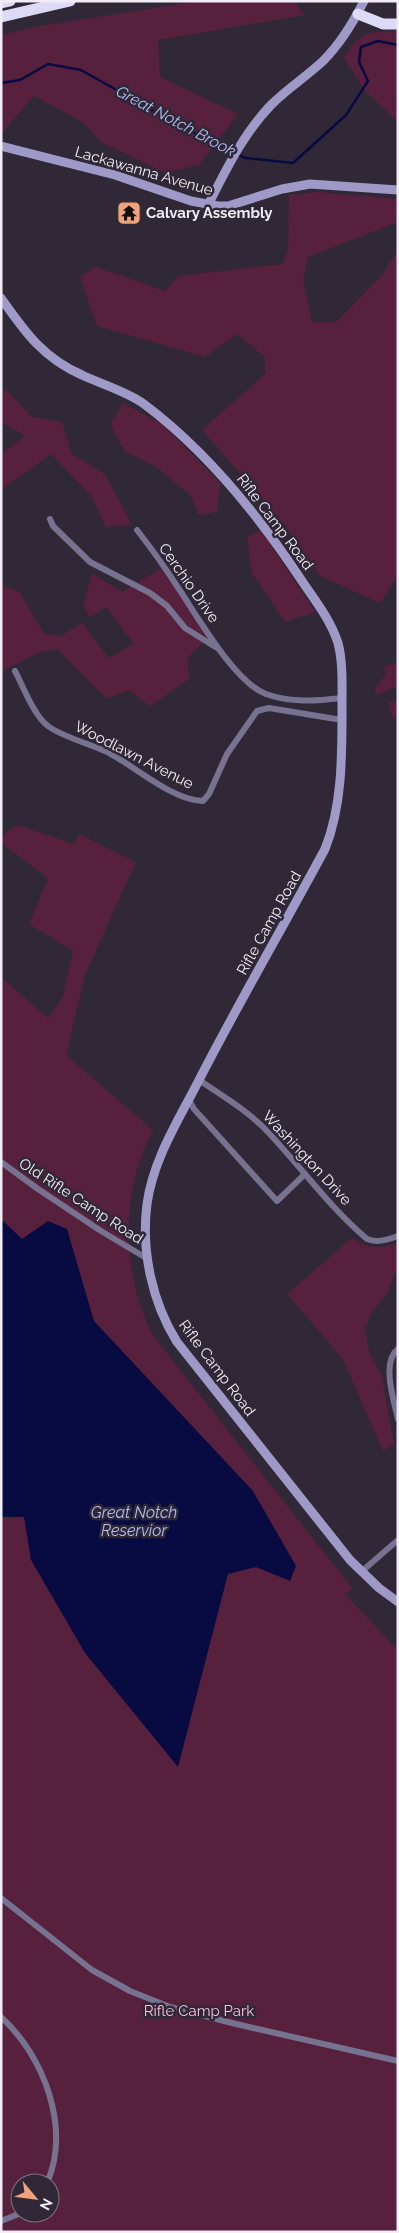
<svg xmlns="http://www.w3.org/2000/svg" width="399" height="2233" viewBox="0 0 399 2233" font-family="Raleway,sans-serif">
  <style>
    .green { fill: #57213e; fill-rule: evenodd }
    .water { fill: #080a42 }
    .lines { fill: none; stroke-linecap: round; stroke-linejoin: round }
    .stream { stroke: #080a42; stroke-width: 2.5 }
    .street { stroke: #767290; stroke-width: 6 }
    .secondary { stroke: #9f99c8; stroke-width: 9 }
    .highway { stroke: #dddaf7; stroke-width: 11 }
    .labels { text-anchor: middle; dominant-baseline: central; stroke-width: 5; stroke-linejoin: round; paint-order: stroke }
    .street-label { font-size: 15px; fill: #f1ecf5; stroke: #302836 }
    .poi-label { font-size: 15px; font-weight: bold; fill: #f1ecf5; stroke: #302836; text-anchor: start }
    .park-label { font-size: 15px; fill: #fdbfdc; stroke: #302836 }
    .water-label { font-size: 16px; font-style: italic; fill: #afbff6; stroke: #302836 }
  </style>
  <rect width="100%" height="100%" fill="#302836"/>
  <g class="green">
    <path d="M198,1H294L305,15L158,40L160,77L238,114L199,165L165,173L101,142L84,123L34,96L1,134V35L35,27Z"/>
    <path d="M398,31V122L365,91L344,58C362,29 366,33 398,31Z"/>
    <path d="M318,192L398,199V222L308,257L303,279L312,322H336L383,274L398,250V575L380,603L320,576L284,524L202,430L265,374V357L237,334L205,357L97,326L80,276L96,267L165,291L179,276L283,264L288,249L289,195Z"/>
    <path d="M5,389L32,417L62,422L72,454L105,474L132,525L106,527L91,496L51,454L1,490V454L25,436L1,422V393Z"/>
    <path d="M123,403L162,424L220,483L217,512L199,515L190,495L155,466L124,451L110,424Z"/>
    <path d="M261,530L315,612L285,622L252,573L247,537Z"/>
    <path d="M162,568L208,638L187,658L189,679L150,706L128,690L107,699L57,649L40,652L1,672V585L20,592L44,634L61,636L82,623L109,658L134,644L106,607L89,618L84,604L92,573L122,592Z"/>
    <path d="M398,662V686L376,695L375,687L380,683L386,673L384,667Z"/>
    <path d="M398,701V717H392L388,702Z"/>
    <path d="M17,825L74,844L79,834L136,862L85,975L66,1055L153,1130C127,1178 123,1238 136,1290C139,1305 146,1319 151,1333L352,1588L346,1595L398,1650V2232H1V977L48,1018L63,997L73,951L29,924L48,878L1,843V836ZM20,2183H50V2213H20Z"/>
    <path d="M352,1238C371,1249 378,1249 398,1243V1264L387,1294L372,1312L365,1330L369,1352L381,1373L394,1444L383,1451L343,1359L287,1294Z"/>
  </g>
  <path class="water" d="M1,1219L22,1239L48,1221L67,1229L94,1321L253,1491L296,1566L290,1581L256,1567L228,1574L178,1767L85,1653L31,1560L24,1517H1Z"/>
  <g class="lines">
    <g class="stream">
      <path d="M1,83L20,80L48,64L81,70L177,124L233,153"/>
      <path d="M238,155L246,158L293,163L346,115L368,81L359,62L361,47L378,41L398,45"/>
    </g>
    <g class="street">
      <path d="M50,519L53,526L90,562L150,593L167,606L185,628L217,648"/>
      <path d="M137,530C151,548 164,566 177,586C196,614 234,682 266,694C291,703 316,701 342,698"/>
      <path d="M15,671C23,686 34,716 48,726C62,737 94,745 111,754C138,769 173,800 203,801L209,794L227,754L257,711L269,708L342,720"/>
      <path d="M199,1080C221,1095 245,1109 264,1128C299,1164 328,1206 367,1239C376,1243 388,1240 398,1236"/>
      <path d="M189,1100L194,1109L277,1201L305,1174"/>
      <path d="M1,1162L38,1189L101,1231L148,1259"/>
      <path d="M398,1349C381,1362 394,1401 398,1419"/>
      <path d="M361,1572L398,1540"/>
      <path d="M1,1898L92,1970L130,1991L170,2007L236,2024L398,2061"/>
      <path d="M1,2017C44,2056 71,2128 47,2183"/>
      <path d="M1,2221L21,2213"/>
    </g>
    <g class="secondary">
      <path d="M1,146L115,175L191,201L218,206H228L282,189L310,184L398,190"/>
      <path d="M208,205C226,170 243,134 271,105C287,89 307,76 323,61C341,43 353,23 364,1"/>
      <path d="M1,298C25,332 43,358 82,375C101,384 128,392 144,404C208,452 260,517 304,584C317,603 331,621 338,643C343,662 342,684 342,704C342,752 343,804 325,849C283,927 238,1004 198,1082C178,1121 153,1160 147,1204C141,1251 152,1302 177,1342L350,1560L379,1588L398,1602"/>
    </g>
    <g class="highway">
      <path d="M1,3L10,1"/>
      <path d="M358,14L383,24H398"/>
      <path d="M1,17L70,1"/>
    </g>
  </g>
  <defs>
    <g id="temple-square" transform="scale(1.25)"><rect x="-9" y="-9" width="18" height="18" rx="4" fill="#f0a27a" stroke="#302836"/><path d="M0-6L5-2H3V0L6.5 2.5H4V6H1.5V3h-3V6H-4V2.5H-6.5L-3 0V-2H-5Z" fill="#111"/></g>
  </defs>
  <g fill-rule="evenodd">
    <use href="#temple-square" x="129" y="213"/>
  </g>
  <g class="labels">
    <g class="street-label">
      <text transform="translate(144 171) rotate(16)">Lackawanna Avenue</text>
      <text transform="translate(275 522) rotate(53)">Rifle Camp Road</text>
      <text transform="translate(189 583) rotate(55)">Cerchio Drive</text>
      <text transform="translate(134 755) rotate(27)">Woodlawn Avenue</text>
      <text transform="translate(269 923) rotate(-61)">Rifle Camp Road</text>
      <text transform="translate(307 1158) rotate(47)">Washington Drive</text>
      <text transform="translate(81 1201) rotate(33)">Old Rifle Camp Road</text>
      <text transform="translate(217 1368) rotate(53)">Rifle Camp Road</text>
    </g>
    <g class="poi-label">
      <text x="146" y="213">Calvary Assembly</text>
    </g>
    <g class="park-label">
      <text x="199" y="2011">Rifle Camp Park</text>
    </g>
    <g class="water-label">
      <text transform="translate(176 121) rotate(28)">Great Notch Brook</text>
      <text x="134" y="1512">Great Notch<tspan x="134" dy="18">Reservior</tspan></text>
    </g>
  </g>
  <rect width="399" height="2233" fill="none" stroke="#f1ecf5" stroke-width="5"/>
  <g transform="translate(35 2198) rotate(119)"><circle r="24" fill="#302836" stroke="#7d7682"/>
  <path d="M0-4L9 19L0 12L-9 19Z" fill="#f0a27a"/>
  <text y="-8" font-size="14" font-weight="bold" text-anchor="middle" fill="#f1ecf5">N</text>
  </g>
</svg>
